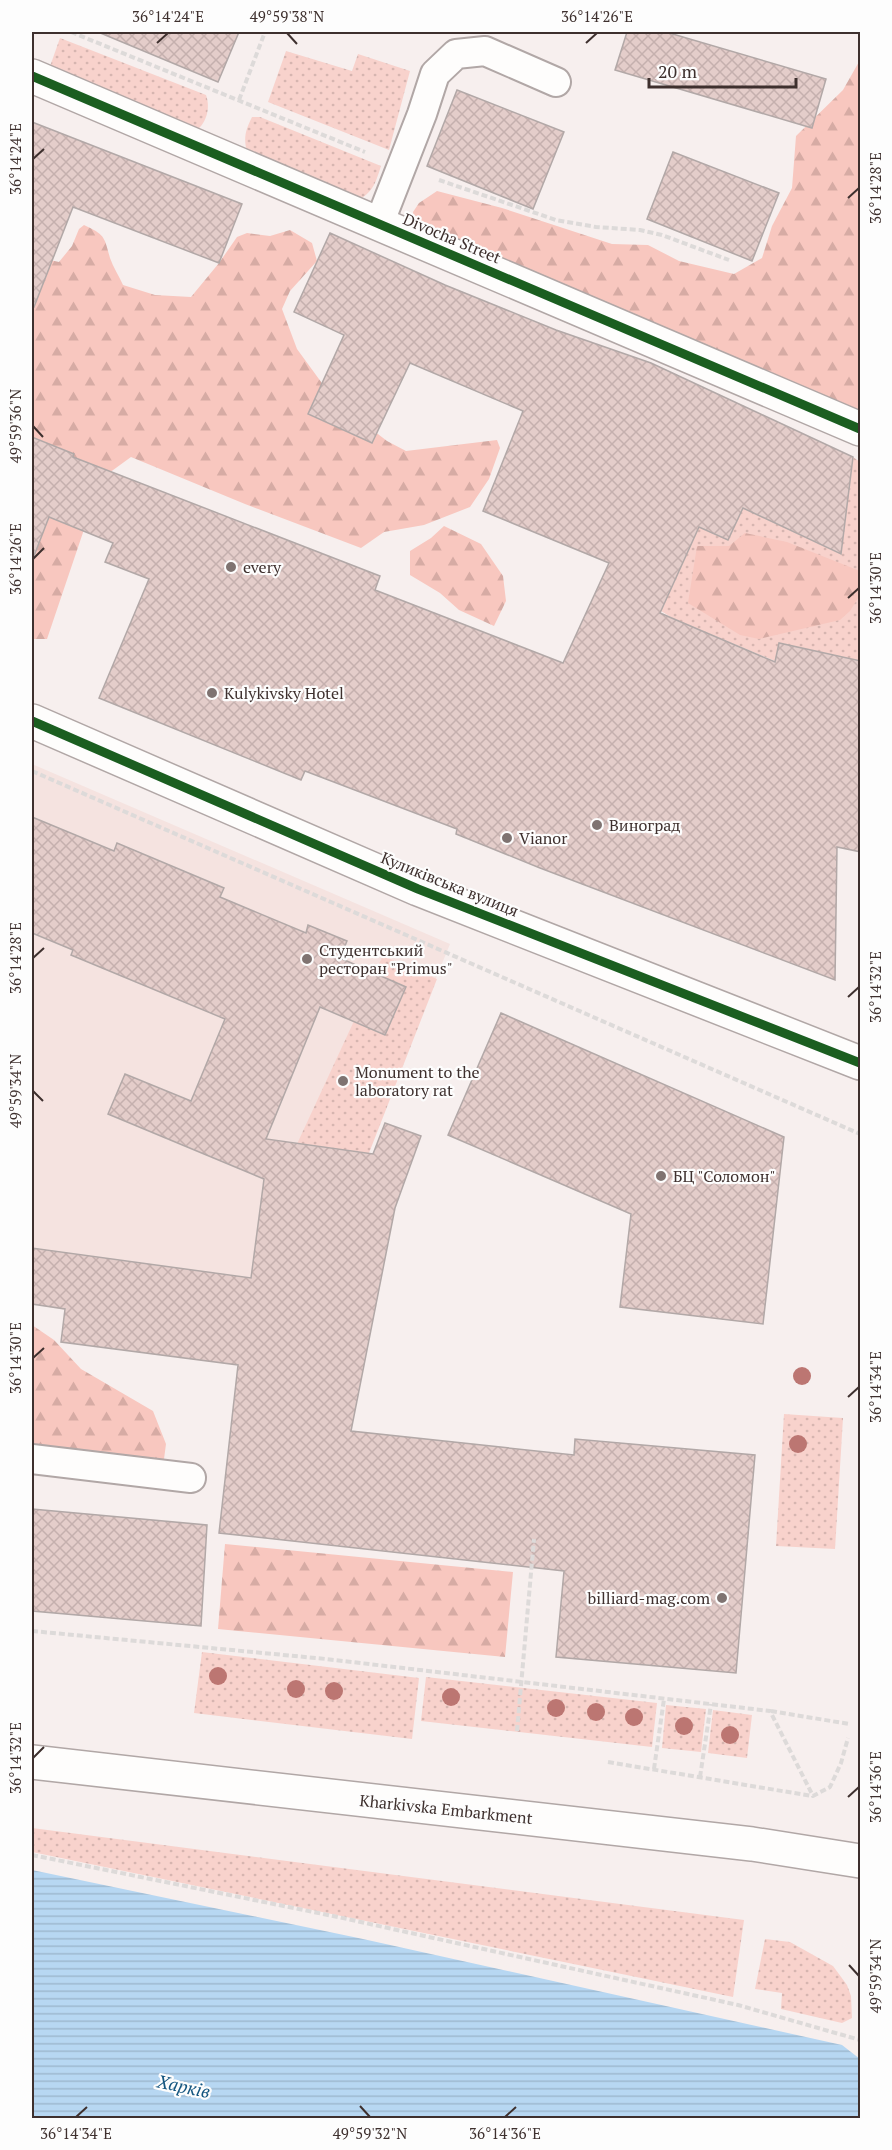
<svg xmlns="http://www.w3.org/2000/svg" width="892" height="2150" viewBox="0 0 892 2150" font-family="'PT Serif',serif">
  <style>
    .built { fill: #f5e3e0 }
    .grass { fill: url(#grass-dots) }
    .forest { fill: url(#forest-firs) }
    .water { fill: url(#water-rules) }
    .building { fill: url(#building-cross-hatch); stroke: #b2a8a7; stroke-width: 1.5 }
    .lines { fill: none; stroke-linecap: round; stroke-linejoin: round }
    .service-casing { stroke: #b1a7a6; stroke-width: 32 }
    .minor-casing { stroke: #b1a7a6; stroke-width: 36 }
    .primary-casing { stroke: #b1a7a6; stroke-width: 36 }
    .path { stroke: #dddad9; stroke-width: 4; stroke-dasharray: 6 3; stroke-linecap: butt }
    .service { stroke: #fefdfc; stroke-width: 28 }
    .minor { stroke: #fefdfc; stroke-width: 33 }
    .primary { stroke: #fefdfc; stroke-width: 33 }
    .cycleway-casing { stroke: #fdfdfd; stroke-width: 13 }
    .cycleway { stroke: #1b5e20; stroke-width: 9 }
    .tree { fill: #bc7672 }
    .ticks { fill: none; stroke: #3e302e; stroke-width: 2 }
    .poi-dot { fill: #7f7371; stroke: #fdfdfd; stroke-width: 2 }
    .labels { text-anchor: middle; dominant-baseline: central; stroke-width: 4.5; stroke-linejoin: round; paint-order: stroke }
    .street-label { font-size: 16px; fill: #3e302e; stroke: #fdfdfd }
    .poi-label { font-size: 16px; fill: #3e302e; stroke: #fdfdfd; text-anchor: start }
    .water-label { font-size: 18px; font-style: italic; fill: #145680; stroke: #fdfdfd }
    .neatline { fill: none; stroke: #3e302e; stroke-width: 2 }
    .ticks-label { font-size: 15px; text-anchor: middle; fill: #3e302e }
  </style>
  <defs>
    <pattern id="grass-dots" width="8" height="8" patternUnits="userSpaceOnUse" patternTransform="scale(1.5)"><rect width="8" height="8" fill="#f8d2cc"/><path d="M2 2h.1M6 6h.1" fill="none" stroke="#d6b5b0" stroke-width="1.8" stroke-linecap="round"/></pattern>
    <pattern id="forest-firs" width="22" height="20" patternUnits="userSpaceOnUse" patternTransform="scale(1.5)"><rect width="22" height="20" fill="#f8c7bf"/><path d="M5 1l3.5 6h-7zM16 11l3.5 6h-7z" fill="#d6aba4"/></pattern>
    <pattern id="water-rules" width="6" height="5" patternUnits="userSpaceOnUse" patternTransform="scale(1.5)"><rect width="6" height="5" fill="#b7d7f2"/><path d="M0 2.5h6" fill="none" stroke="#9eb9d0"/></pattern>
    <pattern id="building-cross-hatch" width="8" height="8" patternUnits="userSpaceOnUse" patternTransform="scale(1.5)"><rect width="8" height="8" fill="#e4cdca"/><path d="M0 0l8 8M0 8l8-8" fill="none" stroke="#c5b0ae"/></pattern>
  </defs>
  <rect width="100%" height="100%" fill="#f7efee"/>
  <path class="built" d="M32,764L450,944L334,1227L306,1354L32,1304Z"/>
  <g class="grass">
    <path d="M60,38L206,95C211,109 206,125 193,133L48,72Z"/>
    <path d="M286,51L352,71L358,54L410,71L389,150L268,102Z"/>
    <path d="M252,117H260L381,166C376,181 374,191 360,199L247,151C243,138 246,129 252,117Z"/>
    <path d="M853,457L860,462V661L779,643L775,661L674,619L661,611L698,526L728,540L743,508L841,554Z"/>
    <path d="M383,956L437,979L335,1240L297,1144L354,1021L385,1034L406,987L374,973Z"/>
    <path d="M784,1414L843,1418L835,1549L776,1546Z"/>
    <path d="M202,1652L419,1678L412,1739L194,1713Z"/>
    <path d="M426,1677L657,1703L652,1747L421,1721Z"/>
    <path d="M666,1705L706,1709L701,1752L662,1748Z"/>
    <path d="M713,1710L752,1715L747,1758L708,1753Z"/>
    <path d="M32,1828L744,1920L733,1997L32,1852Z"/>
    <path d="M765,1939L790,1942L833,1966L847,1985L851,1996L852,2018L842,2023L781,2009L782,1993L755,1989Z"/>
  </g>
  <g class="forest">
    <path d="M860,60V417L415,226L413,212L419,203L437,191L502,208L612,244L648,245L679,261L734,274L762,258L772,226L792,188L796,136L843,90Z"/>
    <path d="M84,225C105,235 104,236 110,258C113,267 119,276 123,285L155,295L191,297L219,263L237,237L247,233L270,236L290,230L312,243L317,261L290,291L282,309L297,349L335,401L387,441L406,451L497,440L500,448L489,479L470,507L424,525L384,532L361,548L245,504L131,457L109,473L95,497L47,639H32V256L59,262L72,246L79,229Z"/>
    <path d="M444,526L481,544L503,576L506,601L494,626L459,610L440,593L410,575V551L431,538Z"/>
    <path d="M745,533L787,542L860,571V595L850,611L840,620L759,639L740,635L688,603L697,546H729Z"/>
    <path d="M32,1325L54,1340L81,1369L153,1411L166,1444L164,1459L145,1464L32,1449Z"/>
    <path d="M225,1544L513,1572L505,1657L218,1629Z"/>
  </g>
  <path class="water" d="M32,1870L363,1939L842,2045L860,2059V2118H32Z"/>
  <g class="building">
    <path d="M98,32H239L218,82Z"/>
    <path d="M627,32H666L826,79L812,128L615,70Z"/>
    <path d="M457,90L564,132L533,209L427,166Z"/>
    <path d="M32,122L242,204L219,263L73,207L34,307L32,306Z"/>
    <path d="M673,152L779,193L752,261L647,219Z"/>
    <path d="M330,233L445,285L556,330L651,363L853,457L841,554L743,508L728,540L699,527L660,613L775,662L779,643L861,661V852L837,847L835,980L540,868L456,834L457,829L305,771L301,780L99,698L149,579L105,562L113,543L49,517L34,556L32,555V437L74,454L73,457L380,576L375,590L563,663L609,563L483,511L523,411L410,363L372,443L308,414L344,335L294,312Z"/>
    <path d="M32,817L114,851L117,843L224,888L220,897L306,933L308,925L347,941L340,958L406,987L385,1035L320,1007L266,1139L373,1154L385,1123L421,1136L395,1208L351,1431L574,1455L575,1439L755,1455L736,1673L556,1657L564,1571L219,1533L238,1365L61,1342L65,1309L32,1304V1248L251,1278L264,1179L108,1114L125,1074L191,1101L225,1019L71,955L73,950L32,933Z"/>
    <path d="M501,1013L784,1137L763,1324L620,1307L631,1214L448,1135Z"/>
    <path d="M32,1509L207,1525L201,1626L32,1611Z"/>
  </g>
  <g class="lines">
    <g class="service-casing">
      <g id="service">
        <path d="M379,224L422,114L435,74L456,54L485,51L556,82"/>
        <path d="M32,1459L191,1478"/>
      </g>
    </g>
    <g class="minor-casing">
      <g id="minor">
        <path d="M32,76L860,429"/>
        <path d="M32,721L418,889L860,1063"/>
      </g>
    </g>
    <g class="primary-casing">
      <path id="primary" d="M32,1762L752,1844L860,1861"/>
    </g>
    <g class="path">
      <path d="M71,32L365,152"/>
      <path d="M239,100L265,32"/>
      <path d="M439,180L556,220L596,227L640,230L662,235L729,260"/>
      <path d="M32,771L860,1134"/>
      <path d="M32,1631L326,1659L770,1711L813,1796L830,1787L841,1763L848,1738"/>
      <path d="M771,1711L849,1724"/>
      <path d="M517,1731L534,1539"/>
      <path d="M608,1762L812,1796"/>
      <path d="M654,1769L664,1699"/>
      <path d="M700,1777L711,1704"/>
      <path d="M32,1855L338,1917L738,2005L860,2040"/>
    </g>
    <use href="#service" class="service"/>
    <use href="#minor" class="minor"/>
    <use href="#primary" class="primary"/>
    <g class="cycleway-casing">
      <g id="cycleway">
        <path d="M32,76L860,429"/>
        <path d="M32,721L418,889L860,1063"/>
      </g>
    </g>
    <use href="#cycleway" class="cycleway"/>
  </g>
  <g class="tree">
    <circle cx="802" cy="1376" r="9"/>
    <circle cx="798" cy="1444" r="9"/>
    <circle cx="218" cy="1676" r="9"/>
    <circle cx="296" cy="1689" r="9"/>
    <circle cx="334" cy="1691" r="9"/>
    <circle cx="451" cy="1697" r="9"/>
    <circle cx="556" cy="1708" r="9"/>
    <circle cx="596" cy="1712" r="9"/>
    <circle cx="634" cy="1717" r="9"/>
    <circle cx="684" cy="1726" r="9"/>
    <circle cx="730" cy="1735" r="9"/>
  </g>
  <path class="ticks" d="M287,33L297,44M157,43L168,33M586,43L597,33M33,159L44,149M848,198L859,188M33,426L43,437M33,559L44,548M848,598L859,588M33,958L44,948M848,997L859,987M33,1091L43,1101M33,1358L44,1348M848,1397L859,1387M33,1758L44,1747M848,1797L859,1787M849,1965L859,1976M360,2106L370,2117M76,2117L87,2107M505,2117L516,2107"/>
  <g class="poi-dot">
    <circle cx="231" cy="567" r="6"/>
    <circle cx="212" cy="693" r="6"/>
    <circle cx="597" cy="825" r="6"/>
    <circle cx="507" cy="838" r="6"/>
    <circle cx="307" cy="959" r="6"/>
    <circle cx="343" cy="1081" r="6"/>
    <circle cx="661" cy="1176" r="6"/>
    <circle cx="722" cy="1598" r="6"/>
  </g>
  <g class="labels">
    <g class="street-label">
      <text transform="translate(452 238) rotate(23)">Divocha Street</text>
      <text transform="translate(450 884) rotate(22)">Куликівська вулиця</text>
      <text transform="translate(446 1809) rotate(6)">Kharkivska Embarkment</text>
    </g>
    <g class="poi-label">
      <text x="243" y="567">every</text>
      <text x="224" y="693">Kulykivsky Hotel</text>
      <text x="609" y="825">Виноград</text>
      <text x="519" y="838">Vianor</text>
      <text x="319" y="950">Студентський<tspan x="319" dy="18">ресторан "Primus"</tspan></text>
      <text x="355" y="1072">Monument to the<tspan x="355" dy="18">laboratory rat</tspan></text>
      <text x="673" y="1176">БЦ "Соломон"</text>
      <text x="710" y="1598" text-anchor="end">billiard-mag.com</text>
    </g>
    <g class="water-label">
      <text transform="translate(184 2086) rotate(12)">Харків</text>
    </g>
  </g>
  <rect width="892" height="2150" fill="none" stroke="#fdfdfd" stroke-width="66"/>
  <path d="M649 78v9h147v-9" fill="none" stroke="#3e302e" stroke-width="3"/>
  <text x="658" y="78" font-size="18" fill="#3e302e" stroke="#fdfdfd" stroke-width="4.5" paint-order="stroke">20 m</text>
  <rect x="33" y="33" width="826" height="2084" class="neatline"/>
  <g class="ticks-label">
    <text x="168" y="22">36°14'24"E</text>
    <text x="287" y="22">49°59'38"N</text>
    <text x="597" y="22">36°14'26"E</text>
    <text transform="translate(16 159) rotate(-90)" y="5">36°14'24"E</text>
    <text transform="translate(876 188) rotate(-90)" y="5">36°14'28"E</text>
    <text transform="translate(16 426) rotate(-90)" y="5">49°59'36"N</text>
    <text transform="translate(16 559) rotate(-90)" y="5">36°14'26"E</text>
    <text transform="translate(876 588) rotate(-90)" y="5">36°14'30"E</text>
    <text transform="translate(16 958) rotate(-90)" y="5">36°14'28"E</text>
    <text transform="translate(876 987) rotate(-90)" y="5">36°14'32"E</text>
    <text transform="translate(16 1091) rotate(-90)" y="5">49°59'34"N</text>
    <text transform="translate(16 1358) rotate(-90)" y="5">36°14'30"E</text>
    <text transform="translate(876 1387) rotate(-90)" y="5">36°14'34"E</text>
    <text transform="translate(16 1758) rotate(-90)" y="5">36°14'32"E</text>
    <text transform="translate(876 1787) rotate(-90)" y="5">36°14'36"E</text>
    <text transform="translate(876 1976) rotate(-90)" y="5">49°59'34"N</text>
    <text x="76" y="2139">36°14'34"E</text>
    <text x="370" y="2139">49°59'32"N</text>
    <text x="505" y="2139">36°14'36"E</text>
  </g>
</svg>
